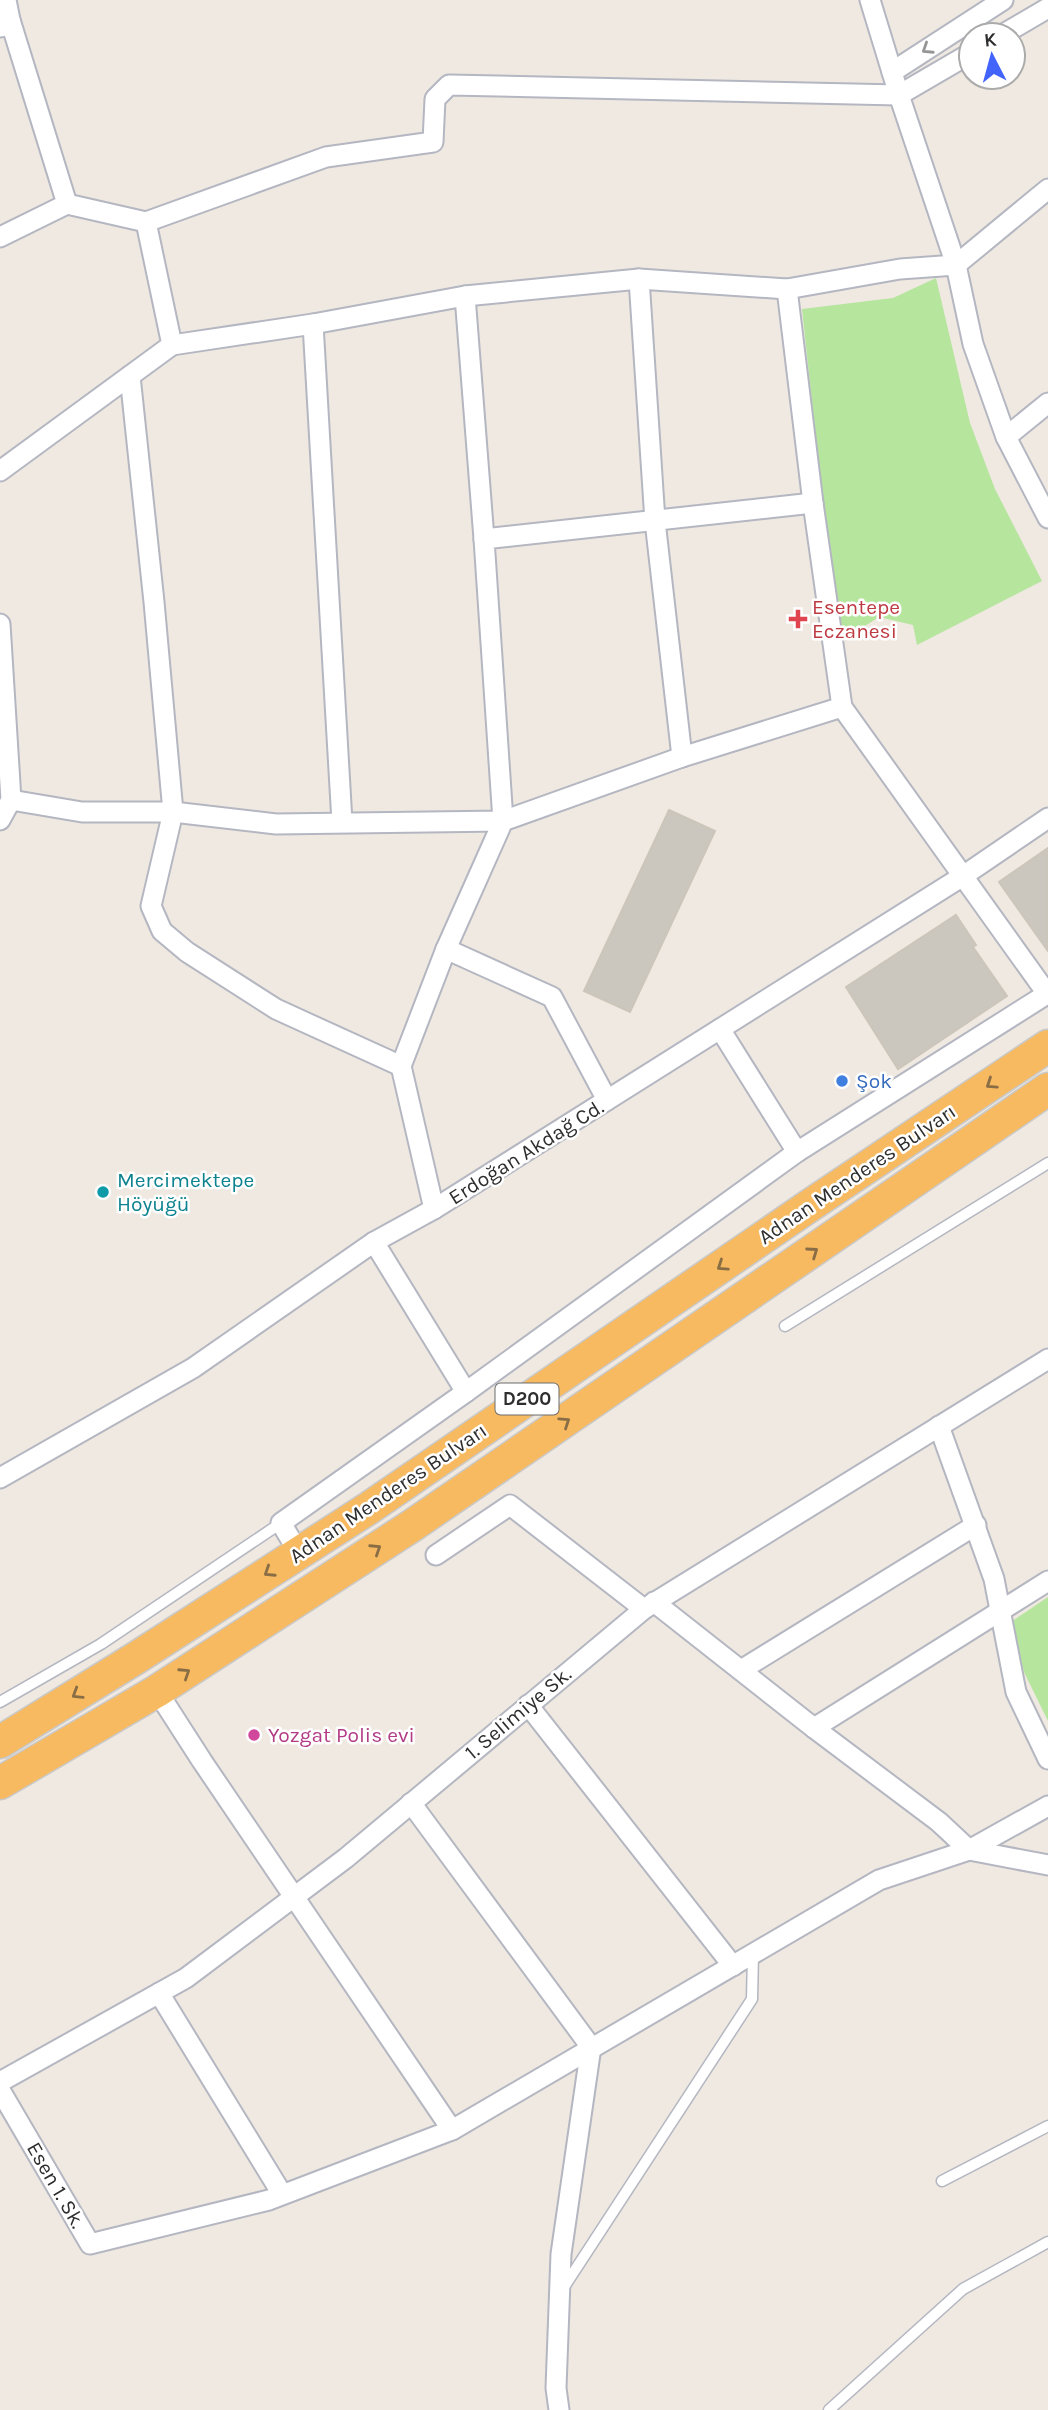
<svg xmlns="http://www.w3.org/2000/svg" width="1048" height="2410" viewBox="0 0 1048 2410" font-family="Karla,sans-serif">
  <style>
    .green { fill: #b6e59e }
    .building { fill: #cbc7bf; stroke: #cbc5ba; stroke-width: 2 }
    .lines { fill: none; stroke-linecap: round; stroke-linejoin: round }
    .service-casing { stroke: #b4b7c1; stroke-width: 13 }
    .minor-casing { stroke: #b4b7c1; stroke-width: 23 }
    .trunk-casing { stroke: #c9c9c9; stroke-width: 35 }
    .service { stroke: #fff; stroke-width: 10 }
    .minor { stroke: #fff; stroke-width: 19 }
    .trunk { stroke: #f8ba60; stroke-width: 32 }
    .oneway { stroke: #969696 }
    .oneway2 { stroke: #896d44 }
    .health-dot { fill: #e0444e; stroke: #fff; stroke-width: 2.5 }
    .shop-dot { fill: #3f7fe0; stroke: #fff; stroke-width: 2.5 }
    .culture-dot { fill: #0f9aa8; stroke: #fff; stroke-width: 2.5 }
    .hotel-dot { fill: #d1479c; stroke: #fff; stroke-width: 2.5 }
    .labels { text-anchor: middle; dominant-baseline: central; stroke-width: 5; stroke-linejoin: round; paint-order: stroke }
    .shield { fill: #fff; stroke: #6d6d6d; stroke-width: 2 }
    .shield-label { font-size: 19px; font-weight: bold; fill: #2e2e2e }
    .health-label { font-size: 21px; fill: #be3a42; stroke: #fff; text-anchor: start }
    .shop-label { font-size: 21px; fill: #366cbe; stroke: #fff; text-anchor: start }
    .street-label { font-size: 21px; fill: #2e2e2e; stroke: #fff }
    .culture-label { font-size: 21px; fill: #0d838f; stroke: #fff; text-anchor: start }
    .hotel-label { font-size: 21px; fill: #b23c85; stroke: #fff; text-anchor: start }
  </style>
  <rect width="100%" height="100%" fill="#efe9e1"/>
  <g class="green">
    <path d="M936,278L970,423L995,489L1042,581L917,645L913,625L879,617L838,643L802,309L893,298Z"/>
    <path d="M1048,1597V1721L1024,1672L1011,1622Z"/>
  </g>
  <g class="building">
    <path d="M669,810L715,831L630,1012L584,991Z"/>
    <path d="M1048,848V951L999,882Z"/>
    <path d="M956,915L976,945L973,947L1007,996L898,1069L846,987Z"/>
  </g>
  <g class="lines">
    <g class="service-casing">
      <g id="service">
        <path d="M785,1326L1048,1163"/>
        <path d="M0,1702L101,1644L281,1523"/>
        <path d="M942,2181L1048,2126"/>
        <path d="M564,2287L752,1999L753,1954"/>
        <path d="M829,2410L963,2289L1048,2242"/>
      </g>
    </g>
    <g class="minor-casing">
      <g id="minor">
        <path d="M1,27L10,20L6,0"/>
        <path d="M1002,35L1048,8"/>
        <path d="M971,53L899,95L956,265L973,344L1006,437L1048,518"/>
        <path d="M892,72L1003,0"/>
        <path d="M146,222L326,157L433,142L435,99L449,85L899,95L870,0"/>
        <path d="M0,237L67,204L10,20"/>
        <path d="M639,279L655,521L682,757"/>
        <path d="M465,296L484,539"/>
        <path d="M172,345L313,324"/>
        <path d="M130,376L154,602L173,812L151,906L162,931L187,952L276,1009L401,1066"/>
        <path d="M1006,437L1048,403"/>
        <path d="M0,471L172,345L146,222L67,204"/>
        <path d="M0,624L11,800L0,820"/>
        <path d="M842,707L1048,995"/>
        <path d="M11,800L82,812H173L276,824L503,821L484,539L813,503"/>
        <path d="M342,822L313,324L465,296L639,279L787,289L900,269L956,265L1048,189"/>
        <path d="M446,949L552,997L607,1100"/>
        <path d="M797,1152L1047,994"/>
        <path d="M434,1209L401,1066L446,949L503,821L682,757L842,707L813,503L787,289"/>
        <path d="M374,1242L466,1392"/>
        <path d="M939,1426L994,1579L1016,1692L1048,1759"/>
        <path d="M0,1478L193,1368L374,1242L434,1209L963,876L1048,818"/>
        <path d="M299,1553L281,1523L466,1392L797,1152L720,1029"/>
        <path d="M436,1555L510,1505L644,1609"/>
        <path d="M654,1602L814,1728L939,1822L969,1850"/>
        <path d="M741,1670L976,1525"/>
        <path d="M157,1691L202,1761L452,2130"/>
        <path d="M528,1705L733,1966"/>
        <path d="M814,1728L1048,1581"/>
        <path d="M411,1803L591,2047L561,2254L556,2388L559,2410"/>
        <path d="M969,1850L1048,1806"/>
        <path d="M159,1993L282,2194"/>
        <path d="M0,2082L186,1978L346,1858L644,1609L1048,1359"/>
        <path d="M0,2090L90,2244L269,2200L452,2130L879,1880L969,1850L1048,1865"/>
      </g>
    </g>
    <g class="trunk-casing">
      <g id="trunk">
        <path d="M0,1742L136,1658L369,1508L812,1204L1048,1046"/>
        <path d="M0,1783L157,1691L413,1525L1048,1089"/>
      </g>
    </g>
    <use href="#service" class="service"/>
    <use href="#minor" class="minor"/>
    <use href="#trunk" class="trunk"/>
  </g>
  <defs><path id="oneway-chevron" d="M-2-3.5L2.5 0L-2 3.5" fill="none" stroke-width="1.6" stroke-linecap="round" stroke-linejoin="round" transform="scale(1.75)"/></defs>
  <use class="oneway" href="#oneway-chevron" transform="translate(927 49) rotate(147)"/>
  <g class="oneway2">
    <use href="#oneway-chevron" transform="translate(991 1084) rotate(146)"/>
    <use href="#oneway-chevron" transform="translate(813 1252) rotate(-35)"/>
    <use href="#oneway-chevron" transform="translate(722 1266) rotate(146)"/>
    <use href="#oneway-chevron" transform="translate(565 1422) rotate(-34)"/>
    <use href="#oneway-chevron" transform="translate(376 1549) rotate(-33)"/>
    <use href="#oneway-chevron" transform="translate(269 1572) rotate(147)"/>
    <use href="#oneway-chevron" transform="translate(185 1673) rotate(-33)"/>
    <use href="#oneway-chevron" transform="translate(77 1694) rotate(148)"/>
  </g>
  <path class="health-dot" d="M794.5 608.5h7v7h7v7h-7v7h-7v-7h-7v-7h7z"/>
  <circle class="shop-dot" cx="842" cy="1081" r="7"/>
  <circle class="culture-dot" cx="103" cy="1192" r="7"/>
  <circle class="hotel-dot" cx="254" cy="1735" r="7"/>
  <g class="labels">
    <rect class="shield" x="495.5" y="1383.5" width="63" height="31" rx="5"/>
    <g class="shield-label">
      <text x="527" y="1399">D200</text>
    </g>
    <g class="health-label">
      <text x="812" y="607">Esentepe<tspan x="812" dy="24">Eczanesi</tspan></text>
    </g>
    <g class="shop-label">
      <text x="856" y="1081">Şok</text>
    </g>
    <g class="street-label">
      <text transform="translate(526 1152) rotate(-32)">Erdoğan Akdağ Cd.</text>
      <text transform="translate(857 1174) rotate(-34)">Adnan Menderes Bulvarı</text>
      <text transform="translate(388 1493) rotate(-34)">Adnan Menderes Bulvarı</text>
      <text transform="translate(518 1713) rotate(-40)">1. Selimiye Sk.</text>
      <text transform="translate(56 2185) rotate(60)">Esen 1. Sk.</text>
    </g>
    <g class="culture-label">
      <text x="117" y="1180">Mercimektepe<tspan x="117" dy="24">Höyüğü</tspan></text>
    </g>
    <g class="hotel-label">
      <text x="268" y="1735">Yozgat Polis evi</text>
    </g>
  </g>
  <g transform="translate(992 56) rotate(354)"><circle r="33" fill="#ffffff" stroke="#ababab" stroke-width="2"/>
  <path d="M0-5L12 26L0 18L-12 26Z" fill="#4264fb"/>
  <text y="-10" font-size="19" font-weight="bold" text-anchor="middle" fill="#2e2e2e">K</text>
  </g>
</svg>
